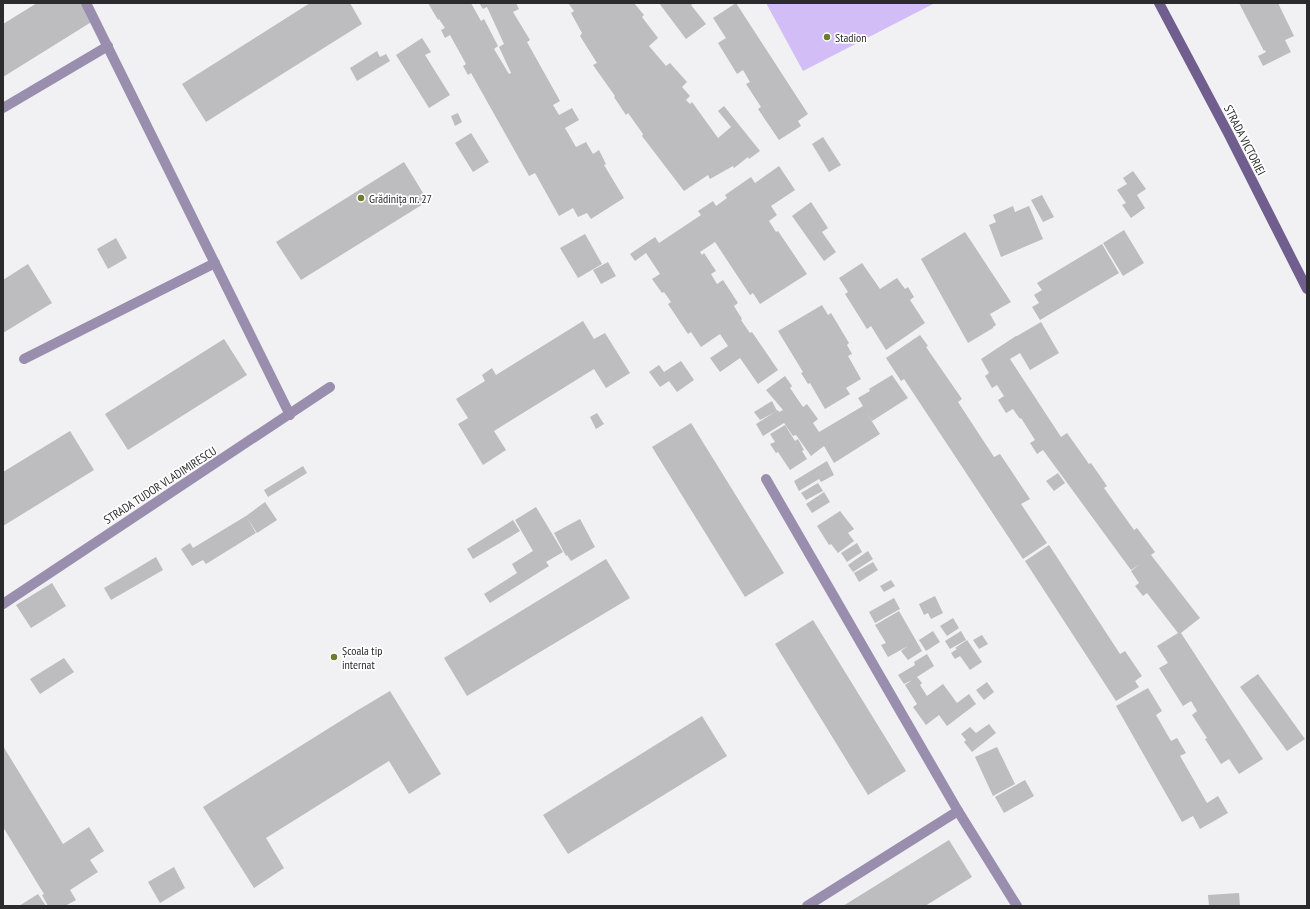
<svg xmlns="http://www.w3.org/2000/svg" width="1310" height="909" viewBox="0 0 1310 909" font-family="'PT Sans Narrow',sans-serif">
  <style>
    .green { fill: #d2bdf7 }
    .building { fill: #bdbcbf }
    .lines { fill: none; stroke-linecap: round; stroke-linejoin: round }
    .lane { stroke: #9a8eaf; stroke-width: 10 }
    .street { stroke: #9a8eaf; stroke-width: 10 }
    .secondary { stroke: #705e8e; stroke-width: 10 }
    .poi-dot { fill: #6b7e2e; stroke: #fff; stroke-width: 1.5 }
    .labels { text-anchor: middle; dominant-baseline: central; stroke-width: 3.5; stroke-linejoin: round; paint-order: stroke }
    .poi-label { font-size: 12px; fill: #2b2a2c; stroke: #fff; text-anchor: start }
    .street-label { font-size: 12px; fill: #2b2a2c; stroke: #fff }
  </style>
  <rect width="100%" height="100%" fill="#f1f0f3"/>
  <path class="green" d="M766,3H935L803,71Z"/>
  <g class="building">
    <path d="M37,3H82L93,21L3,77V24Z"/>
    <path d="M310,3H350L362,24L206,122L182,84Z"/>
    <path d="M428,3H471L481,21L484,19L498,46L494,49L509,74L511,73L499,47L504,44L487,7L483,9L479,3H516L519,9L513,12L530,40L527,42L560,101L553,105L559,115L572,108L579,120L565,128L576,147L586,142L593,154L599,150L606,164L604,165L624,198L591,219L587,213L578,217L573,208L559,216L535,173L529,176L471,73L468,75L463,66L466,64L450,35L445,38L441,30L445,28L439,19L438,20Z"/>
    <path d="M568,3H634L644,15L642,17L658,38L649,46L666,66L670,63L687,82L682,87L690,96L686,100L690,104L692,102L718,138L731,127L718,111L724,106L760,151L749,159L748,157L734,168L733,166L710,179L708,175L684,191L642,136L643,134L628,113L626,115L614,97L615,96L593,65L597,63L580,36L582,33L571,13L574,11Z"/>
    <path d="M659,3H694L691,5L706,24L686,39Z"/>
    <path d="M736,3L808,114L798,121L801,126L779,140L758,109L761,107L746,84L750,82L743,70L737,74L718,43L726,38L713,18Z"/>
    <path d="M1239,3H1278L1294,36L1285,40L1291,52L1263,66L1258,56L1266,52L1265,50L1264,51Z"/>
    <path d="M422,38L431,52L425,55L450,95L429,108L396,55Z"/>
    <path d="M377,51L380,57L386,54L390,61L357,81L350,68Z"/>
    <path d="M458,113L462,122L455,126L451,116Z"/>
    <path d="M471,133L489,162L473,172L455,143Z"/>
    <path d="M823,137L841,165L829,172L812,144Z"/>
    <path d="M404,162L428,201L301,280L276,242Z"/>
    <path d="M779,166L795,190L771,206L777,215L769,221L776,232L778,231L807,274L760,304L753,293L750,295L715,242L700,252L702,255L704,253L716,271L711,274L717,284L723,280L738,303L734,306L742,319L741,320L750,333L752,332L778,370L758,384L740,358L720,372L710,358L728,346L720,334L701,347L691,332L688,334L668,304L671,302L664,292L662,293L652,279L660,274L646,253L635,261L630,254L655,237L659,243L701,215L698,211L713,201L716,206L727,198L725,195L751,177L755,183Z"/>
    <path d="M1133,171L1146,189L1137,195L1145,208L1131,218L1122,205L1126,203L1117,190L1127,184L1123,178Z"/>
    <path d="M1042,195L1054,217L1043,222L1031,200Z"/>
    <path d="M811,202L828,228L822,232L836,252L824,261L792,216Z"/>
    <path d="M1013,206L1015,212L1029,206L1043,239L1001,257L989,225L996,222L993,215Z"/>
    <path d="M1124,230L1144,263L1123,276L1103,243Z"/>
    <path d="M965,232L1011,302L990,314L996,325L993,327V328L968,343L921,259Z"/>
    <path d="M585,234L602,264L578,278L560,248Z"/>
    <path d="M116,238L127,258L108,269L97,249Z"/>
    <path d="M1102,244L1119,273L1040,320L1032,307L1039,303L1034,295L1042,290L1037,283Z"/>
    <path d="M608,262L616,276L601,284L593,270Z"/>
    <path d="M862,263L880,289L897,278L905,289L908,287L914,297L910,300L925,323L886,350L871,326L867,329L845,294L848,292L839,278Z"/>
    <path d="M28,264L52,303L3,333V280Z"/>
    <path d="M822,305L828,315L831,313L849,343L847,345L852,354L848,356L861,379L846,388L850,394L825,409L810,383L808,384L801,373L803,372L778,331Z"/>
    <path d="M583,321L594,339L605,333L630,373L606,388L594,369L494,431L506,450L483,465L458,424L468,418L456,399L485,381L482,375L492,368L496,375Z"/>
    <path d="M1041,322L1059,353L1030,370L1020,353L1010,359L1061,437L1067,433L1089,464L1091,463L1107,486L1104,488L1134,530L1137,528L1155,552L1151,555L1200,618L1181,633L1263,759L1239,774L1229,759L1221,764L1205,739L1207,738L1192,715L1197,711L1191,701L1183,706L1159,668L1168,663L1157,646L1178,633L1147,593L1143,596L1135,586L1139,583L1131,571L1140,564L1131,570L1043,450L1037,454L1030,443L1035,440L1021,418L1020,419L1013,409L1006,413L998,400L1004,396L997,385L992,388L985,376L989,373L981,359L1016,336H1017Z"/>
    <path d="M920,335L928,346L926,347L962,399L958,402L994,457L1000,454L1030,499L1021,504L1047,543L1023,559L904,379L901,381L886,358Z"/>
    <path d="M224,339L247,375L128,450L105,414Z"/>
    <path d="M681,361L694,380L677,392L669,381L660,387L649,372L659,365L664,372Z"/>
    <path d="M892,375L908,398L872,421L866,412L880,434L834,463L824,446L811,456L796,435L793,436L784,423L763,436L756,424L778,410L779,412L783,410L766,390L785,376L792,386L790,388L803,407L807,404L818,419L813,423L819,432L863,406L858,398L870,391L869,389Z"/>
    <path d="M772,401L777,411L760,420L754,412Z"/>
    <path d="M597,413L604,424L596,429L590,417Z"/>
    <path d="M691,423L784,573L745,597L652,447Z"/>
    <path d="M785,425L795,441L798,439L804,450L802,451L807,459L790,470L778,452L776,453L770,444L775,442L770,434Z"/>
    <path d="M70,431L94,470L3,526V472Z"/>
    <path d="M827,461L834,475L821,482L819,479L799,491L794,481Z"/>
    <path d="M303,466L307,473L268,497L264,490Z"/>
    <path d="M1058,473L1065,483L1054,491L1046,481Z"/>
    <path d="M818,483L823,491L806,500L801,493Z"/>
    <path d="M824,492L830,502L812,513L806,504Z"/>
    <path d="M265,502L277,520L257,533L247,518L256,533L206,564L203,560L192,566L181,549L190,543L193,548L246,516Z"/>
    <path d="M536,507L563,552L546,562L549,566L490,603L484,594L517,573L512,564L533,551L515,520Z"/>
    <path d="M840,511L854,529L848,533L854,541L838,553L831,544L829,545L817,526Z"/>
    <path d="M580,519L595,547L571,561L567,555L566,556L554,533Z"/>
    <path d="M513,520L520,531L473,559L467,549Z"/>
    <path d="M857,543L862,552L847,562L841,553Z"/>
    <path d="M1049,545L1120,654L1125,651L1142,676L1135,681L1139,687L1116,701L1025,561Z"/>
    <path d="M868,551L873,559L853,572L848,565Z"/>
    <path d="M156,557L163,570L111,600L104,588Z"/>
    <path d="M606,559L630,598L467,696L444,658Z"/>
    <path d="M873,562L878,570L859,582L854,573Z"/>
    <path d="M891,580L895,586L884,592L880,586Z"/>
    <path d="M52,583L66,606L31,628L16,605Z"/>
    <path d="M935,596L943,613L931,619L928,613L924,615L919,604Z"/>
    <path d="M894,598L900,609L875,623L869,612Z"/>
    <path d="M899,611L922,651L908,660L901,651L908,646L888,657L881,645L886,643L875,625Z"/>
    <path d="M953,618L959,628L947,636L940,626Z"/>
    <path d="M813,620L906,771L868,795L775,644Z"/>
    <path d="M933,631L940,642L926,651L919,640Z"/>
    <path d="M961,631L966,640L950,649L945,641Z"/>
    <path d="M982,635L988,644L979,649L973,640Z"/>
    <path d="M967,640L982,662L970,670L960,656L955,659L951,653L957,649L955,648Z"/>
    <path d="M927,654L934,666L917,677L922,683L920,685L927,696L943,684L957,703L969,694L976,704L947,726L939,715L926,725L913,707L917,704L905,685L912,680L904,684L898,675L915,665L914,662Z"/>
    <path d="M64,658L74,672L40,694L30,679Z"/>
    <path d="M1258,674L1305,739L1287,751L1240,687Z"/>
    <path d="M987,682L994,692L984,700L976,690Z"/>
    <path d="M1148,688L1162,711L1156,715L1171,741L1177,738L1186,753L1180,756L1207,803L1218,796L1228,813L1200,829L1193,816L1182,822L1116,706Z"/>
    <path d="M390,691L441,774L409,794L389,761L266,838L284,868L254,888L203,807L358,710L362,717L358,710Z"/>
    <path d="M702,716L727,756L568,854L543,815Z"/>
    <path d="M989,724L996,733L972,752L964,742L966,740L961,734L970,727L976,733Z"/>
    <path d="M3,746L63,844L89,827L104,851L90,860L98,872L70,890L76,900L65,906H48L42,895L44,894L3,827Z"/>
    <path d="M997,747L1015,784L993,796L975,757Z"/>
    <path d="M1025,780L1034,796L1004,813L995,797Z"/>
    <path d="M949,840L972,877L925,906H843Z"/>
    <path d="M174,867L185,888L160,903L148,882Z"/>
    <path d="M1239,893L1240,906H1209L1208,895Z"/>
    <path d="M38,894L46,906H19Z"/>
  </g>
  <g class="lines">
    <g class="lane">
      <path d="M86,3L290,415"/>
      <path d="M3,108L108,46"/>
      <path d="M24,359L215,263"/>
      <path d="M766,479L958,811L807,906"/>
      <path d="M958,811L1017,906"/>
    </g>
    <path class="street" d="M3,604L330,387"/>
    <path class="secondary" d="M1159,3L1228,133L1307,289"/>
  </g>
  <g class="poi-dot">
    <circle cx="827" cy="37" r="4"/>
    <circle cx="361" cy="198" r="4"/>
    <circle cx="334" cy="657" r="4"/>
  </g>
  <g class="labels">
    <g class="poi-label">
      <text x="835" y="37">Stadion</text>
      <text x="369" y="198">Grădinița nr. 27</text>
      <text x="342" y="650">Școala tip<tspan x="342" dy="14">internat</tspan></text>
    </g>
    <g class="street-label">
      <text transform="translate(1245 140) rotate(63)">STRADA VICTORIEI</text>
      <text transform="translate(160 485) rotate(-33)">STRADA TUDOR VLADIMIRESCU</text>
    </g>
  </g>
  <rect width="1310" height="909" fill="none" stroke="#2b2a2c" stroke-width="8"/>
</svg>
